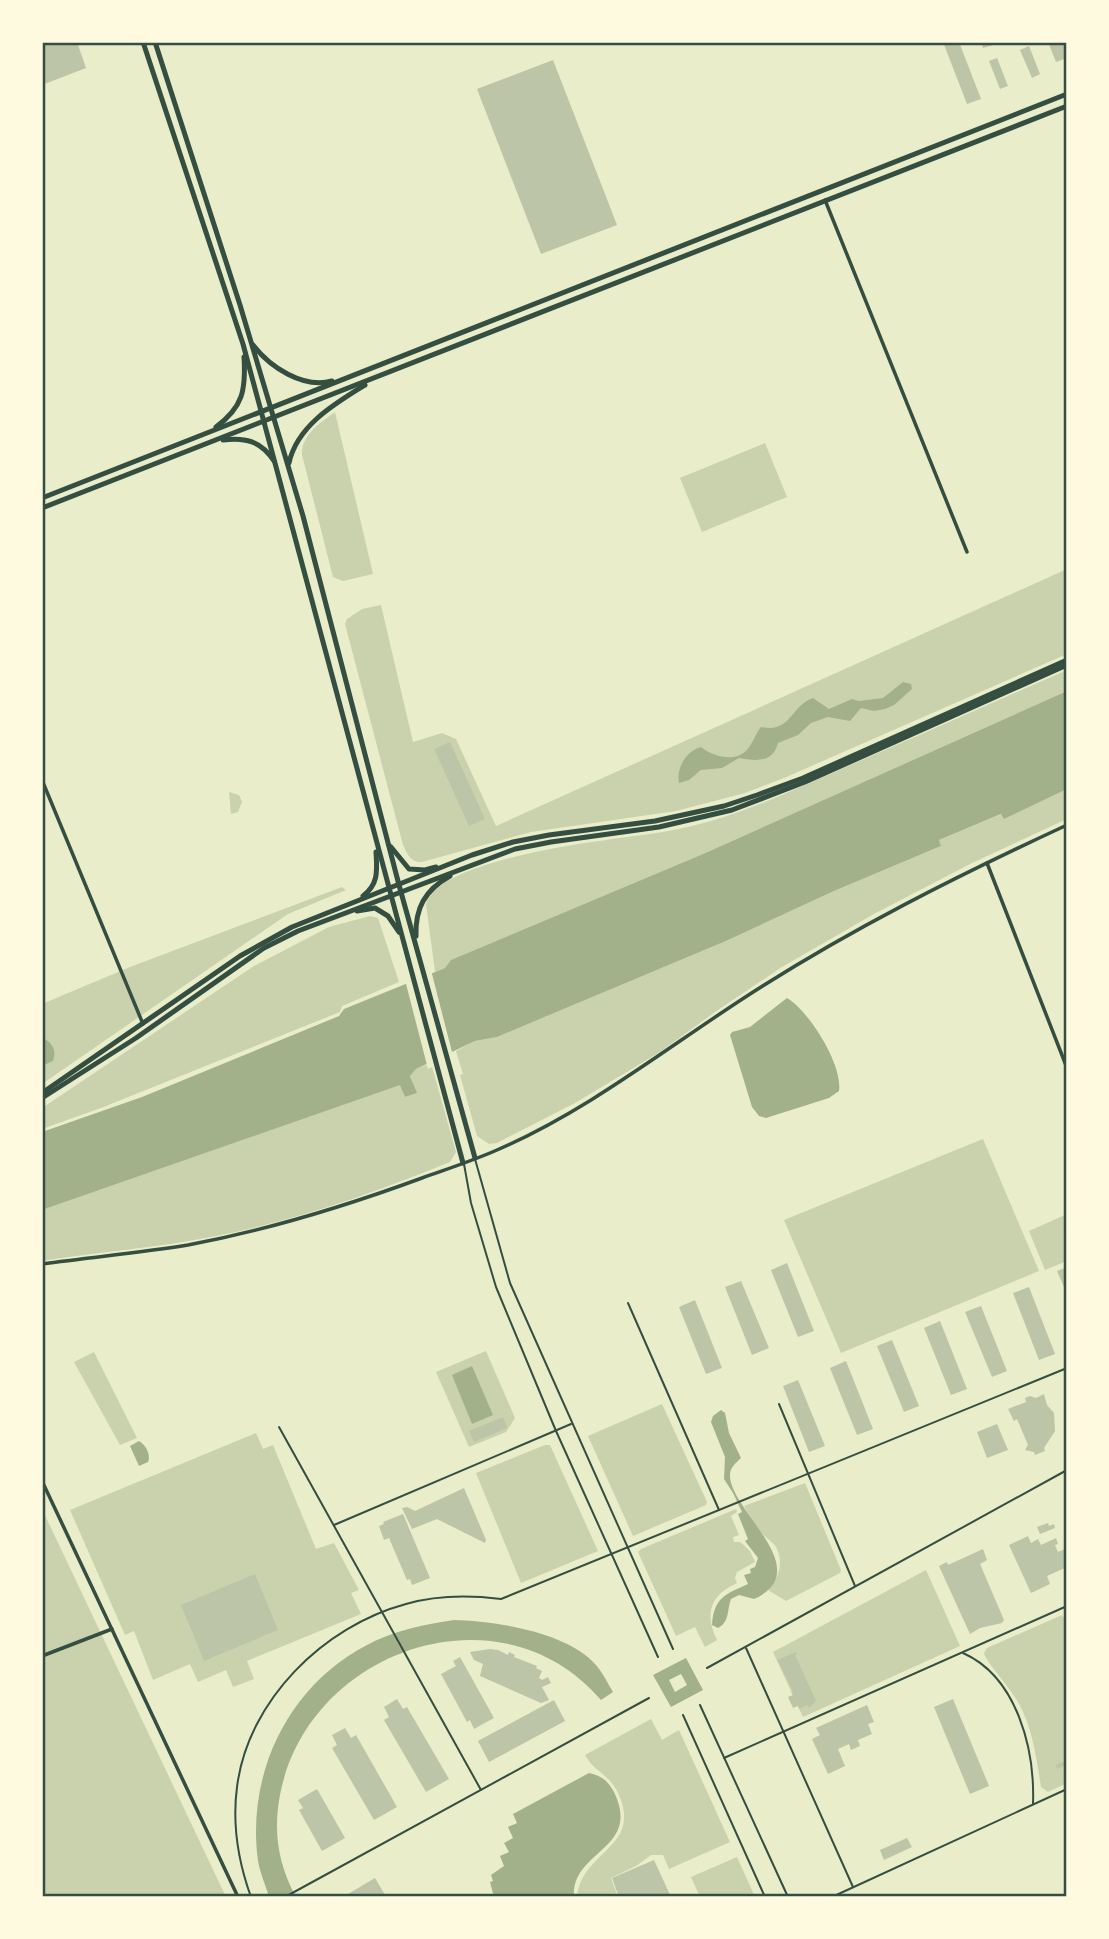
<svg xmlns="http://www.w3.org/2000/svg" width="1109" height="1939" viewBox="0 0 1109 1939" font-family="Signika,sans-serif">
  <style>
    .green { fill: #cad2ad }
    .water { fill: #a3b18a; fill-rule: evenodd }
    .pier { fill: #e9edc9 }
    .building { fill: #bcc5a7 }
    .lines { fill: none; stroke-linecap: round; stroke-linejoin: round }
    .service { stroke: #344e41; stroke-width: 2 }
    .minor { stroke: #344e41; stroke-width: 3.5 }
    .tertiary { stroke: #344e41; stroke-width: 5 }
    .neatline { fill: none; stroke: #344e41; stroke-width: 2.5 }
  </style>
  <rect width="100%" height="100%" fill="#e9edc9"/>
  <g class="green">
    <path d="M335,412L373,574L343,581L333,577L302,455C301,435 320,423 335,412Z"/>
    <path d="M765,443L787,497L702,532L680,478Z"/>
    <path d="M1067,569V654L784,778L745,793L676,811L531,832L422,862C410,862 408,855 403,845L345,624L347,619L362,609L381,605L413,742L442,733L456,739L496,826Z"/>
    <path d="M1067,670V691L703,854L452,960L445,968L435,972L426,904C440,856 618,839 663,832C728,822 788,792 848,766C921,735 994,702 1067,670Z"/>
    <path d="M1067,789V819L972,863L874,914L782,967L715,1012L660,1052L575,1103L497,1143L489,1144L477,1136L460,1075L463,1074L456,1051L475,1041L497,1037L726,941L834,891L941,846L939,840L1002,814L1004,818Z"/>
    <path d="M229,792L239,795L242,802L238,812L231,814Z"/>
    <path d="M342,887L346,890L288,914L42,1084V1004L130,967Z"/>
    <path d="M370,916L378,918L399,982L342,1006L340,1012L101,1108L42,1129V1108L254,966L329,927Z"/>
    <path d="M431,1063L456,1152L450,1162C372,1194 294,1221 211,1237C155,1248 98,1252 42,1261V1210L401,1084L405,1097L416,1093L410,1075L416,1069Z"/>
    <path d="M983,1139L1039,1271L841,1353L784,1220Z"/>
    <path d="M1067,1214V1261L1045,1270L1029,1231Z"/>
    <path d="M486,1351L515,1418L506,1432L469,1447L436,1372Z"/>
    <path d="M94,1352L137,1438L120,1445L74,1362Z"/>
    <path d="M662,1404L707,1502L706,1505L633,1536L588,1436Z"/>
    <path d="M256,1433L263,1449L273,1445L316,1549L334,1543L359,1590L351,1593L361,1614L247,1661L254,1679L233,1687L226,1670L198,1682L190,1664L153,1680L134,1631L125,1635L70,1510Z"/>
    <path d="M545,1445H550L598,1551L521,1583L476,1473Z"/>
    <path d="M805,1483L841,1570L840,1573L786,1601L768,1590C779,1578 784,1562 776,1547C772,1541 764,1537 760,1531C754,1523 749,1514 744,1506Z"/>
    <path d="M42,1509L226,1897H42Z"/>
    <path d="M736,1509L737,1512L731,1516L739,1535L733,1537L734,1542H740L750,1551L755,1562L737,1572L735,1578L737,1583C710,1595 704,1614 717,1640L705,1647L695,1627L676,1636L638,1552L641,1549Z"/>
    <path d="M926,1570L960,1646L803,1717L773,1652Z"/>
    <path d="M1062,1615L1067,1622V1783L1048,1792L1041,1787C1036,1757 1033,1729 1018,1702C1011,1689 986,1662 984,1653L987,1648Z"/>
    <path d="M651,1719L662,1740L679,1730L730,1842L669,1869L663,1855H651L636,1866L611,1878L618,1897H577C581,1851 642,1848 619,1795C609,1773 595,1773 585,1755Z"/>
    <path d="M737,1857L755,1897H700L691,1877Z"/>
  </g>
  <g class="water">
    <path d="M903,682L911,684L912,689L894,705L885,709L874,711L861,708L850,721L828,717L811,723L798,735L778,743C773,763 756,761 739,758L722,768L701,770L689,780L679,783C676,768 686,751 701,747C712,756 733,762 745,752C752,746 755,734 761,727C792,733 789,707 813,698L829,709L852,699L859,701L883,698Z"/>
    <path d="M1067,691V789L1004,819L1001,814L939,840L941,846L834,891L726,941L497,1037L475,1041L416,1069L410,1076L417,1093L405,1097L400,1085L42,1210V1132L142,1097L339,1016L344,1009L445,968L451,960L703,854Z"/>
    <path d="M787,998C809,1011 843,1065 839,1091L829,1098L766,1118L759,1116L752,1107L730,1035L732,1032L750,1027Z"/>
    <path d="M42,1038C52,1041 57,1051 53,1061L42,1066Z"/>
    <path d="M472,1366L493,1415L472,1424L452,1375Z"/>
    <path d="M721,1410L725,1413L729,1433L741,1458C736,1463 730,1467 730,1475C729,1510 818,1570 754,1599L739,1595L731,1599C727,1609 730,1622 718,1628L712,1625C714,1596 727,1594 748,1584L744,1575L751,1573L750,1569L755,1567L758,1558L745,1541L748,1539L738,1514L742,1512L733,1493L724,1479L725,1457L711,1422L713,1416Z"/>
    <path d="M139,1441C146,1445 151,1455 148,1462L139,1466L130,1446Z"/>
    <path d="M454,1620C495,1621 568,1632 596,1665C603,1673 608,1684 613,1692L601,1700C501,1583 308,1649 280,1795C273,1831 278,1864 296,1897H269C266,1886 260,1873 258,1861C246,1774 288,1686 367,1645C393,1631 425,1624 454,1620Z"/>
    <path d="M686,1658L703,1690L671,1707L653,1675ZM681,1674L687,1685L675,1692L669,1680Z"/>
    <path d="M589,1773C602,1776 608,1781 614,1792C642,1850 571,1850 574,1897H494L490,1882L493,1881L491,1875L504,1866L500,1856L509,1852L504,1843L513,1838L508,1827L517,1823L513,1814Z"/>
  </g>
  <path class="pier" d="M431,970L453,1056L428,1069L405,980Z"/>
  <g class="building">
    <path d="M42,42H77L86,68L42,85Z"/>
    <path d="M943,42H959L981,99L967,104Z"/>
    <path d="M981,42H991L993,45L983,48Z"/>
    <path d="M1048,42H1064L1067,58L1056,62Z"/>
    <path d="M1029,46L1040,74L1032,78L1020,50Z"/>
    <path d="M997,58L1008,86L1000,89L989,61Z"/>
    <path d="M553,60L617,225L541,254L477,89Z"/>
    <path d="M450,742L485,819L469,826L434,749Z"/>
    <path d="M787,1263L814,1331L798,1337L771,1270Z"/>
    <path d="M1067,1267V1294L1057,1271Z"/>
    <path d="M741,1281L769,1348L752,1355L725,1287Z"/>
    <path d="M1029,1287L1055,1354L1039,1360L1013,1293Z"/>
    <path d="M695,1300L722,1368L706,1374L679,1307Z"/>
    <path d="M981,1306L1007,1371L992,1377L965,1312Z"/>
    <path d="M940,1321L967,1389L951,1395L924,1328Z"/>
    <path d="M892,1340L919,1406L904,1412L877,1346Z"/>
    <path d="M846,1361L873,1429L857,1435L830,1368Z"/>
    <path d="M798,1380L825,1446L809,1452L783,1386Z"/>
    <path d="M1044,1394L1047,1405L1054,1413L1055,1431L1044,1448L1045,1451L1035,1455L1034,1452L1025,1450L1028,1445L1017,1419L1014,1421L1008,1409L1026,1402L1025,1398L1030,1396L1036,1398Z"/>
    <path d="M503,1417L507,1428L474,1442L469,1431Z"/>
    <path d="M997,1424L1008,1450L987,1458L977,1432Z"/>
    <path d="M464,1488L486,1540L485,1543L437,1519L412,1529L402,1508L407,1507L415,1511Z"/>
    <path d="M403,1514L430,1578L412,1585L410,1579L407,1580L389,1538L384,1540L379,1526L384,1524L383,1522Z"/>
    <path d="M1048,1523L1049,1526L1054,1524L1055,1528L1040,1534L1037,1527Z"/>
    <path d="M1028,1536L1031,1543L1038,1539L1041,1545L1056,1538L1058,1544L1055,1545L1058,1552L1067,1548V1567L1047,1576L1050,1584L1031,1593L1009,1545Z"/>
    <path d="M983,1549L987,1560L980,1564L1004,1620L1002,1623L980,1628L970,1634L939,1566L947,1562L948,1565Z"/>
    <path d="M255,1574L278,1630L204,1661L181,1605Z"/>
    <path d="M490,1649L498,1650L508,1655L509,1652L515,1655L514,1657L537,1666L536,1668L542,1671L539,1678L542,1680L548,1677L551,1683L542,1687L549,1700L541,1703L480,1676L483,1664L474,1660L470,1652Z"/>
    <path d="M796,1652L797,1654L795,1655L816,1701L809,1708L807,1705L799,1709L798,1706L793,1708L788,1697L793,1695L791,1692L793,1691L777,1660Z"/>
    <path d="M460,1657L494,1718L474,1729L470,1720L467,1722L441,1674L456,1666L453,1661Z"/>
    <path d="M397,1699L403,1709L407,1707L449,1779L426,1792L384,1720L389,1717L384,1707Z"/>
    <path d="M953,1699L989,1786L970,1794L934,1707Z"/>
    <path d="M554,1700L565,1721L489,1762L478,1741Z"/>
    <path d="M867,1705L874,1722L868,1724L872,1734L858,1740L860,1746L851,1750L849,1744L838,1749L845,1766L828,1774L812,1739L820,1735L816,1728Z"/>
    <path d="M345,1728L351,1738L356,1735L397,1807L374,1820L332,1748L337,1745L332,1735Z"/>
    <path d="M1067,1760V1765L1057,1769L1056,1765Z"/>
    <path d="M317,1789L345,1838L322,1851L299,1810L303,1808L298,1800Z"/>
    <path d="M907,1838L912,1847L884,1860L880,1850Z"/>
    <path d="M654,1860L671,1897H619L612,1878Z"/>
    <path d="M375,1878L385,1895L381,1897H343Z"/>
  </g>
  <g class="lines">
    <g class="service">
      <path d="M475,1159L510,1283L673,1649"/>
      <path d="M464,1164L471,1203L496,1287L556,1431L658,1657"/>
      <path d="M628,1303L719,1510"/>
      <path d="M779,1404L855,1586"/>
      <path d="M279,1427L481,1790"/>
      <path d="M334,1525L571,1424"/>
      <path d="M746,1648L853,1887"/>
      <path d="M963,1653C1017,1677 1035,1749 1033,1804"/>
      <path d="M707,1668L1067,1470"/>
      <path d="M700,1705L788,1897"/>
      <path d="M683,1715L765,1897"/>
      <path d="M724,1758L1067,1606"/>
      <path d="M251,1897C238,1861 232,1825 237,1787C248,1700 324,1626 406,1604C437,1595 469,1595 501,1599L1067,1368"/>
      <path d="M285,1897L649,1698"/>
      <path d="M832,1897L1067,1789"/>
    </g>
    <g class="minor">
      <path d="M825,200L967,552"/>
      <path d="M42,780L143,1024"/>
      <path d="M987,863L1067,1068"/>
      <path d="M42,1264C91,1257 139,1253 188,1245C268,1230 346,1206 422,1178C447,1169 472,1161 497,1150C587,1111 665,1049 747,996C849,930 957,876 1067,825"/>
      <path d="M42,1481L238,1897"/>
      <path d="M42,1656L112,1629"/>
    </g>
    <g class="tertiary">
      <path d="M143,42L243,344L463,1163"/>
      <path d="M155,42L240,305L303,516L399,885L475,1158"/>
      <path d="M253,345C270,367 303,389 332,381"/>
      <path d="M216,427C243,407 246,390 244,357"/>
      <path d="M223,440C245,437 261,441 274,461"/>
      <path d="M289,463C297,426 334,404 365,385"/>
      <path d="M42,498L1067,94"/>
      <path d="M42,508L1067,106"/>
      <path d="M391,847L409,869L425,870L436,867"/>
      <path d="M363,896C379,884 377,870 376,852"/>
      <path d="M357,911L375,908L388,916L399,932"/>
      <path d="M416,936C415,908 425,890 450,876"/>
      <path d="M42,1093L240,956L292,927L472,855L513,842L549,835L655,821L724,806L757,795L803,778L1067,660"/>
      <path d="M42,1098L136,1038L264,948L298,931L515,849L551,842L659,827L732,810L805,782L1067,665"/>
    </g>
  </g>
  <rect width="1109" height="1939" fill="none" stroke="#fefae0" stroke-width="88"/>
  <rect x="44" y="44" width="1021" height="1851" class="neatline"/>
</svg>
